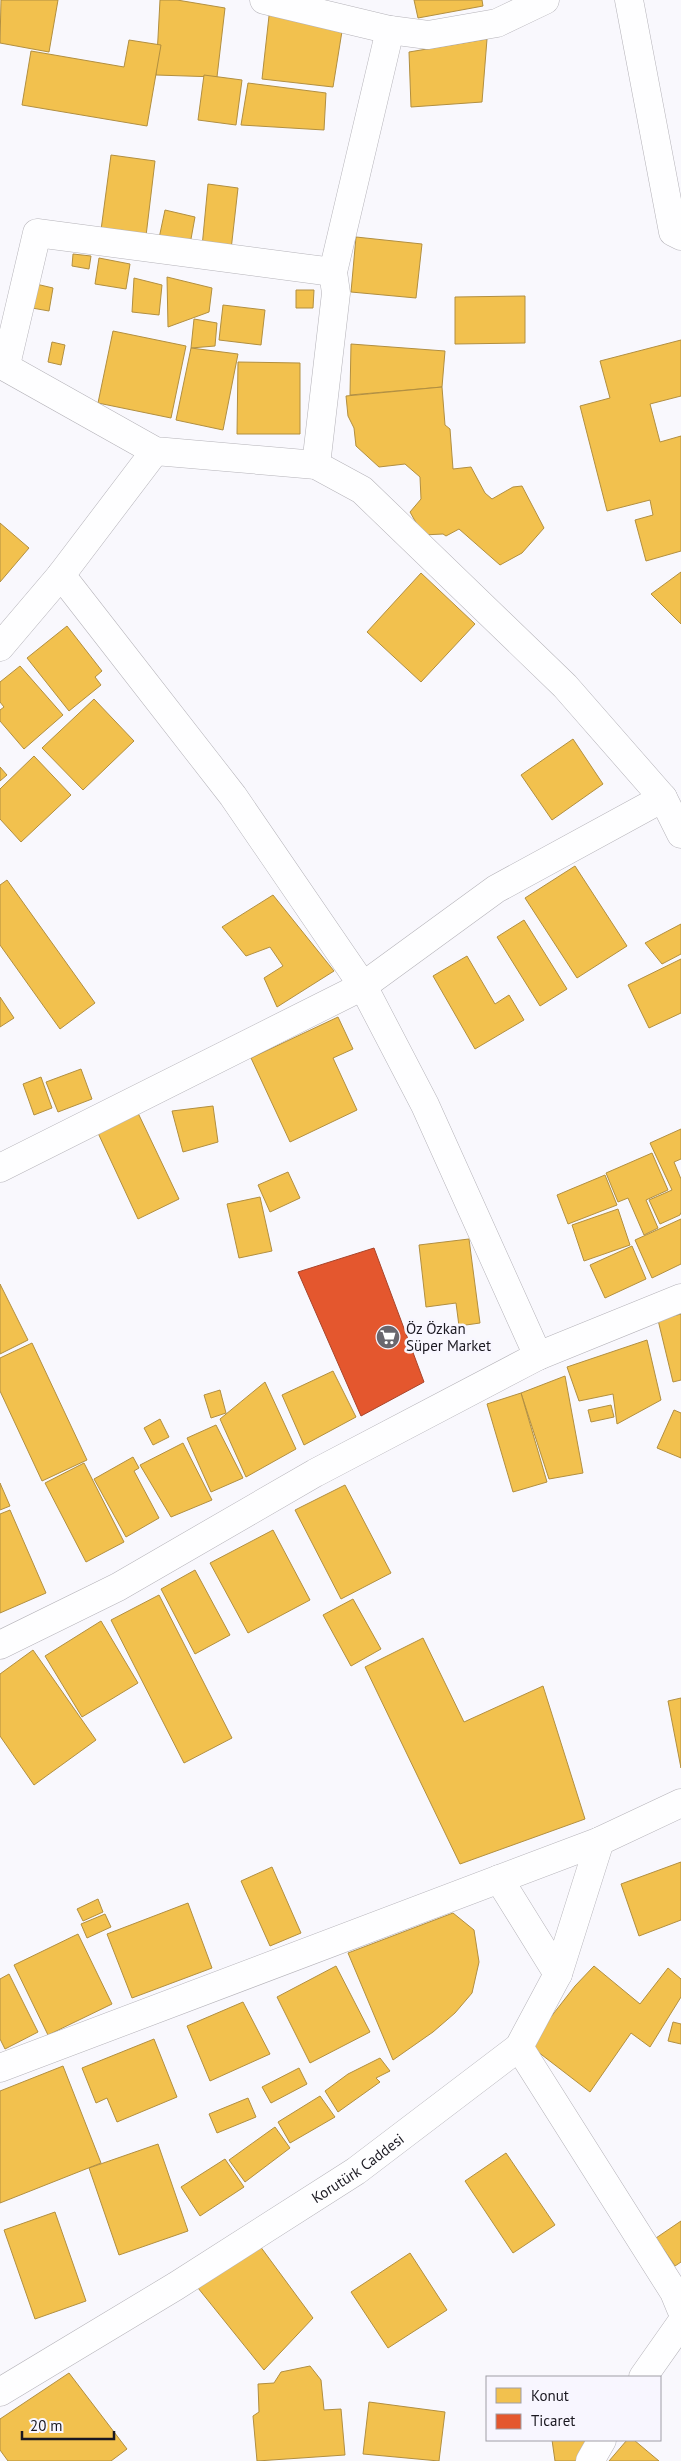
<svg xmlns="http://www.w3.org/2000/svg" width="681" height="2461" viewBox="0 0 681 2461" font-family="'PT Sans',sans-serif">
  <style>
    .homes { fill: #f2c14e; stroke: #b28f40 }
    .shops { fill: #e4572e; stroke: #a8442a }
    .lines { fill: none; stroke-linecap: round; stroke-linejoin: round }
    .street-casing { stroke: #b5b3b9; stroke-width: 29 }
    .secondary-casing { stroke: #b5b3b9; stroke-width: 29 }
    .street { stroke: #fefeff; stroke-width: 28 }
    .secondary { stroke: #fefeff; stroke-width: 28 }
    .labels { text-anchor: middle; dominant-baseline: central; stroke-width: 5; stroke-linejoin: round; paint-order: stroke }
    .poi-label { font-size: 15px; fill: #1b1921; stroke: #f8f6ff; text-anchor: start }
    .street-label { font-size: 15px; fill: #1b1921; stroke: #f8f6ff }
  </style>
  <rect width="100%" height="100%" fill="#f9f8fd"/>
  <g class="homes">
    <path d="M1,0H58L49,52L0,43Z"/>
    <path d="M160,0H177L225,8L217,77L156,75Z"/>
    <path d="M414,0H482L483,6L418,18Z"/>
    <path d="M270,7L343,25L333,87L262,79Z"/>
    <path d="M487,39L482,102L411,107L409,52Z"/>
    <path d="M129,40L161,45L147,126L22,105L31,51L124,67Z"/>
    <path d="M204,75L242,80L236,125L198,120Z"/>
    <path d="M248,83L326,93L324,130L241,125Z"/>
    <path d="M111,155L155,161L146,236L101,230Z"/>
    <path d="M208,184L238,188L231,250L202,247Z"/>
    <path d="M165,210L195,217L189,250L158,243Z"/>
    <path d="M356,237L422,244L416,298L351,292Z"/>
    <path d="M73,254L91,256L89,269L72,266Z"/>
    <path d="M99,258L130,264L126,289L95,284Z"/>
    <path d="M167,277L212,288L209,312L168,327Z"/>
    <path d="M134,278L162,285L159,315L132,312Z"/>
    <path d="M36,284L53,288L49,311L32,308Z"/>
    <path d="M296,290H314L313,308H296Z"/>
    <path d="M525,296V343L455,344V297Z"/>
    <path d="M223,305L265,310L261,345L219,340Z"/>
    <path d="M194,319L217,323L215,346L191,348Z"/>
    <path d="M113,331L186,346L171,418L98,403Z"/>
    <path d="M681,340V396L650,404L660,442L681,436V551L646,561L635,520L653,515L650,500L607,511L580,406L610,398L600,361Z"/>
    <path d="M52,342L65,345L61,365L48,362Z"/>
    <path d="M351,344L445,351L442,387L350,395Z"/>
    <path d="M191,348L238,354L223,430L176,420Z"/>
    <path d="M238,362L300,363V434H237Z"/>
    <path d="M442,387L445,425L450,429L453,469L471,467L485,493L492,499L513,487L522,486L544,528L522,553L500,565L459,529L446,536L443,534L423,535L410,512L421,499L420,477L405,464L379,467L356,446L354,428L348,416L346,396Z"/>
    <path d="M0,523L29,548L0,582Z"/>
    <path d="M681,572V624L651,594Z"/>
    <path d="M421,573L475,624L421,682L367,632Z"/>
    <path d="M67,626L102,671L95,677L101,685L69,711L27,658Z"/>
    <path d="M20,666L63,715L24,749L0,721V710L4,707L0,702V682Z"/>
    <path d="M94,699L134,741L83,790L42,748Z"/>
    <path d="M573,739L603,784L552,820L521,775Z"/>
    <path d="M34,756L71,795L21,842L0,819V789Z"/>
    <path d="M0,767L7,775L0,781Z"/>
    <path d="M575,866L627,946L577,978L525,898Z"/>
    <path d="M7,880L95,1003L60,1029L0,945V885Z"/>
    <path d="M273,895L334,971L277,1007L264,978L283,966L270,947L246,956L222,927Z"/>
    <path d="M524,920L567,989L540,1006L497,937Z"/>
    <path d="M681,924V954L662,964L645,943Z"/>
    <path d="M467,956L495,1004L509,995L524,1020L475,1049L433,976Z"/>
    <path d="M681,959V1013L649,1028L628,985Z"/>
    <path d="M0,997L14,1018L0,1027Z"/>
    <path d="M338,1017L353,1049L333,1058L357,1110L290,1142L251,1058Z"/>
    <path d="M81,1069L92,1099L58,1112L46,1082Z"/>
    <path d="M41,1077L52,1108L34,1115L23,1084Z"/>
    <path d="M213,1106L218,1142L183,1152L172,1111Z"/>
    <path d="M138,1113L179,1199L138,1219L98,1133Z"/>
    <path d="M681,1129V1159L674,1162L681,1179V1212L680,1215L660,1224L649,1200L672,1190L650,1143Z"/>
    <path d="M652,1153L668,1190L646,1200L658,1228L644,1235L628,1198L618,1202L606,1173Z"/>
    <path d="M288,1172L300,1198L270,1212L258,1185Z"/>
    <path d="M605,1175L617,1205L568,1224L557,1195Z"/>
    <path d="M260,1197L272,1251L239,1258L227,1204Z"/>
    <path d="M618,1209L630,1245L584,1261L572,1225Z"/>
    <path d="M681,1219V1264L652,1278L635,1240Z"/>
    <path d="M469,1239L480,1323L459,1326L456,1303L426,1307L419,1245Z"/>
    <path d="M632,1246L646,1279L605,1298L590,1265Z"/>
    <path d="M0,1284L28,1340L0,1354Z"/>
    <path d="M681,1314V1380L673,1382L658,1320Z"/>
    <path d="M647,1340L661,1400L617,1424L613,1394L579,1401L567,1367Z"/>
    <path d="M32,1343L87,1460L42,1481L0,1391V1358Z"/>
    <path d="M333,1371L356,1417L304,1445L282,1395Z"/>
    <path d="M565,1376L583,1473L549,1479L521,1393Z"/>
    <path d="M265,1382L296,1449L246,1477L220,1419Z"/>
    <path d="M220,1390L226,1413L211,1418L204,1395Z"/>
    <path d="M521,1393L547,1482L513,1492L487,1404Z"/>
    <path d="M611,1405L614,1417L591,1422L588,1410Z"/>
    <path d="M674,1410L681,1413V1458L657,1448Z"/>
    <path d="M160,1419L169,1437L153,1445L144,1428Z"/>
    <path d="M216,1425L243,1478L211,1492L187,1438Z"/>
    <path d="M183,1443L212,1500L171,1517L140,1465Z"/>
    <path d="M133,1457L139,1468L134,1471L159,1518L126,1537L94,1479Z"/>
    <path d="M84,1463L124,1542L86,1562L45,1483Z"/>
    <path d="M0,1483L10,1506L0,1510Z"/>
    <path d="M345,1485L391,1573L341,1599L295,1510Z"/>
    <path d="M10,1510L46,1593L0,1613V1514Z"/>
    <path d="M273,1530L310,1600L248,1633L210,1563Z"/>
    <path d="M195,1570L230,1635L195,1654L161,1589Z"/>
    <path d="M159,1595L232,1738L184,1763L111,1620Z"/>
    <path d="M353,1599L381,1649L351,1666L323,1615Z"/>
    <path d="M101,1621L138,1683L82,1717L45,1656Z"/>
    <path d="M423,1638L464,1722L543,1686L585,1819L460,1864L365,1667Z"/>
    <path d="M33,1650L96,1740L34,1785L0,1736V1674Z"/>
    <path d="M681,1698V1768L668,1701Z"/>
    <path d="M681,1862V1920L639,1936L621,1884Z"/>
    <path d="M272,1867L301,1933L270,1946L241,1881Z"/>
    <path d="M98,1899L103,1912L83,1921L77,1909Z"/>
    <path d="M188,1903L212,1968L132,1998L107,1934Z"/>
    <path d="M453,1913L474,1930L479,1962L472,1993L455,2013L433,2032L393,2060L348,1953Z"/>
    <path d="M105,1914L111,1927L87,1938L81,1924Z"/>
    <path d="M78,1934L112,2004L48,2035L14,1965Z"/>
    <path d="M336,1966L370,2032L310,2063L277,1997Z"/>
    <path d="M594,1966L640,2004L668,1968L681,1979V1997L650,2047L631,2033L590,2092L529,2045L575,1986Z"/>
    <path d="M9,1974L38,2032L5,2049L0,2039V1979Z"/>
    <path d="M243,2002L270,2054L210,2081L187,2026Z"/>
    <path d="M673,2022L681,2024V2044L668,2041Z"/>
    <path d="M154,2039L177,2097L117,2122L107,2098L96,2103L82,2068Z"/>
    <path d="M380,2058L390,2071L376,2078L380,2082L338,2112L325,2091L348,2074Z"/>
    <path d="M63,2066L101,2163L0,2203V2091Z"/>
    <path d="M299,2068L307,2084L271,2103L262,2087Z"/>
    <path d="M320,2096L335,2117L290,2143L278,2122Z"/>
    <path d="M248,2098L256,2117L217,2133L209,2114Z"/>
    <path d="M275,2127L290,2148L245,2182L229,2160Z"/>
    <path d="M158,2144L188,2231L119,2255L89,2168Z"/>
    <path d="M506,2153L555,2225L513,2253L465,2181Z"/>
    <path d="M225,2159L244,2187L200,2216L181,2187Z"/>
    <path d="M55,2212L86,2301L35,2319L4,2230Z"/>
    <path d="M681,2221V2262L675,2266L656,2238Z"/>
    <path d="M257,2242L313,2318L264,2370L198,2288Z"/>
    <path d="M410,2253L447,2310L388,2348L351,2292Z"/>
    <path d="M310,2366L321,2380L324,2410L341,2409L345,2455L257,2461L253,2416L259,2412L258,2384L274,2383L281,2372Z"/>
    <path d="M69,2373L127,2449L111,2461H8L0,2450V2419Z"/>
    <path d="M369,2402L445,2412L439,2461L363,2454Z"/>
    <path d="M552,2440H598L587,2461H555Z"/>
    <path d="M627,2440H634L659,2461H609Z"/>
  </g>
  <path class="shops" d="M374,1248L424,1382L361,1416L298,1272Z"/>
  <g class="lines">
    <g class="street-casing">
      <g id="street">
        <path d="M264,0L390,30L428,35L497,23L545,0"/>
        <path d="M629,0L673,232L681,236"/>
        <path d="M0,364L155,451L316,465L362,490L565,686L663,798L681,834"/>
        <path d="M6,365L37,233L333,272"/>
        <path d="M316,465L336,293L333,272L390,30"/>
        <path d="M61,575L233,796L363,986L425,1105L538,1356"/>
        <path d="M0,647L61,575L155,451"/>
        <path d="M0,1168L363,986L496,889L663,798"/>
        <path d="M499,1879L558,1974"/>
        <path d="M519,2047L674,2292L681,2309"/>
        <path d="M0,2068L600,1841L681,1803"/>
        <path id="s1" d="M0,2392L176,2286L356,2171L519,2047L558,1974L600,1841"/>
      </g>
    </g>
    <g class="secondary-casing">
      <g id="secondary">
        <path d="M0,1645L118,1587L315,1473L538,1356L681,1298"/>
        <path d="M643,2377L681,2323"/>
        <path d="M590,2461L602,2440"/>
      </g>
    </g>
    <use href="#street" class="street"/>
    <use href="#secondary" class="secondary"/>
  </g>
  <defs>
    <g id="supermarket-disc" transform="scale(1.25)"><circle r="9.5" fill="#69676e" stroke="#f8f6ff"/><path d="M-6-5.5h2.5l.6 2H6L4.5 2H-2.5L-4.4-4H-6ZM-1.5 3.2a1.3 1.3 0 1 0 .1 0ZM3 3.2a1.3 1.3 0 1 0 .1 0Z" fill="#fff"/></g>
  </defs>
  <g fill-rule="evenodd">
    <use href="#supermarket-disc" x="388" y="1337"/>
  </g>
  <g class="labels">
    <g class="poi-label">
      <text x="406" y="1328">Öz Özkan<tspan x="406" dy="17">Süper Market</tspan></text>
    </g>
    <g class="street-label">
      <text stroke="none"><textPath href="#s1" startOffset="422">Korutürk Caddesi</textPath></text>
    </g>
  </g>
  <rect x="486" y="2376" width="175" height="65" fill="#f8f6ff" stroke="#a09ea6"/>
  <rect x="496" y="2388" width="25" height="15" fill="#f2c14e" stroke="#a09ea6"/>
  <text x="531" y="2401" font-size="15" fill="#1b1921">Konut</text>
  <rect x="496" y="2414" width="25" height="15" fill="#e4572e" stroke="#a09ea6"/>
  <text x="531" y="2426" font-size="15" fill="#1b1921">Ticaret</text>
  <path d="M22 2431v8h92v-8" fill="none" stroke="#1b1921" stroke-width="2.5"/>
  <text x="30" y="2431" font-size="15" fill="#1b1921" stroke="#f8f6ff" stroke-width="4" paint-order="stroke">20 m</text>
</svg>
